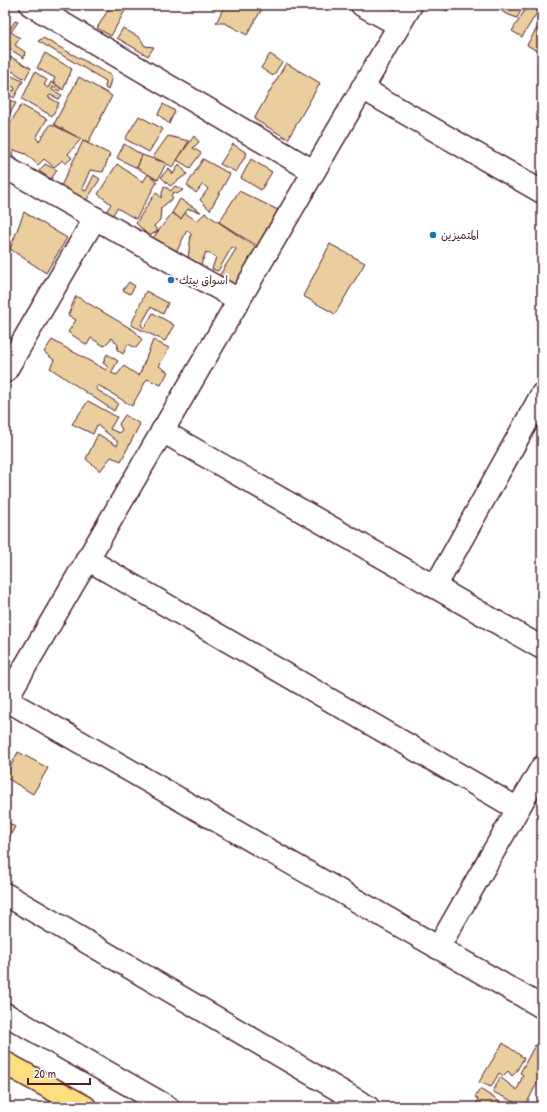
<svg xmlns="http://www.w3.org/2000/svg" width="547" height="1112" viewBox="0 0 547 1112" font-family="'Patrick Hand','Playpen Sans Arabic',sans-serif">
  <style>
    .building { fill: #eace9e; stroke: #4a1f2b }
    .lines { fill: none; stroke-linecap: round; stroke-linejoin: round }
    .minor-casing { stroke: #4a1f2b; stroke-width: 25 }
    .major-casing { stroke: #4a1f2b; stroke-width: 25 }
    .minor { stroke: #fff; stroke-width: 22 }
    .major { stroke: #fedf80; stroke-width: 22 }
    .poi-dot { fill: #1f6fb2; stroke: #fff; stroke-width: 1.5 }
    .labels { text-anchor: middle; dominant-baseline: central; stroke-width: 4; stroke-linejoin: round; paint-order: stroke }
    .poi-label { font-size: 11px; fill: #4a1f2b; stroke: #fff; text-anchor: start }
  </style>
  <rect width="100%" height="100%" fill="#fff"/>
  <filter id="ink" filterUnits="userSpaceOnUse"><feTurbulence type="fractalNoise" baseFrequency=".025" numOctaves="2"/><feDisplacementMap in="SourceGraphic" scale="8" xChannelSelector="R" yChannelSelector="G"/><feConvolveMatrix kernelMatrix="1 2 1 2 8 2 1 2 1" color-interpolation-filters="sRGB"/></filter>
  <g filter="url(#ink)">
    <g class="building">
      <path d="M111,5H128L111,36L97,28Z"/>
      <path d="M225,5H264L247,35L225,23H216Z"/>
      <path d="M436,5H451L447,11Z"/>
      <path d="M496,5H524L517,18L504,13Z"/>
      <path d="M528,5L538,11L522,37L512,31Z"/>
      <path d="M15,21L18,22L11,32L20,38L15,45L25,52L24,58L5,46V37Z"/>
      <path d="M123,28L140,38L145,46L154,47L148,56L117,38Z"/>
      <path d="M537,28L542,31V54L527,45Z"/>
      <path d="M43,38L112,76L108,90L105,88L106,81L38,41Z"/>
      <path d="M45,53L72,69L63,90L53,82L55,78L37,68Z"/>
      <path d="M5,54L31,68L25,79L5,67Z"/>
      <path d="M270,54L282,62L273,76L261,68Z"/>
      <path d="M286,63L320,83L288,139L254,119Z"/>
      <path d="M35,72L47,80L44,85L48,88L51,82L61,88L59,91L53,87L52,90L62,95L59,99L50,95L48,97L59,103L52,116L22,99Z"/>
      <path d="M5,73L23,81L14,98L5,92L7,88L14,91L15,88L5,82Z"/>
      <path d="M79,77L112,96L88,143L54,124Z"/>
      <path d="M5,97L16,103L8,117L5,115Z"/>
      <path d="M163,104L175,111L169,124L158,114Z"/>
      <path d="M21,105L47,119L36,138L39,141L51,124L81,139L68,154L72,158L65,164L63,160L54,167L44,159L38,165L26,154L14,150L12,154L17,159L14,166L5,161V132Z"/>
      <path d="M139,116L163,129L149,152L125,139Z"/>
      <path d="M168,136L189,141L173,167L153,157Z"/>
      <path d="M194,136L199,142L193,148L201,153L190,168L177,160Z"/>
      <path d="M83,141L110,154L103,172L90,170L82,189L86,191L94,175L100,179L86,201L57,194Z"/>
      <path d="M124,144L142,155L137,168L117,158Z"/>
      <path d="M233,144L247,153L236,172L220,164Z"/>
      <path d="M142,155L166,163L158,180L137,168Z"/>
      <path d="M203,159L230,174L210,210L200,200L208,189L203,184L196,193L187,185Z"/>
      <path d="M251,159L272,172L261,190L241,178Z"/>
      <path d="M45,164L57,170L51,179L39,171Z"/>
      <path d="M117,164L143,182L148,174L157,182L136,219L117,208L109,221L103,217L111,204L98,194Z"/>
      <path d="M179,164L187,174L170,186L161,177L169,168L173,174Z"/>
      <path d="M164,186L171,191L175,186L183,190L177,194L174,192L171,195L173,198L161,208L160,220L154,226L158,231L149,236L136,223L156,192L161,198Z"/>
      <path d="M239,191L278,210L257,246L219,222Z"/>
      <path d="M180,199L201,212L188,209L181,219L172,213Z"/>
      <path d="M24,212L67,238L46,273L10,249Z"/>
      <path d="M172,213L181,219L185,213L197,221L205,213L261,251L236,295L183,263L219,276L236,249L232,247L218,271L212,269L216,257L206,252L200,267L188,259L191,234L187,230L177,251L153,238Z"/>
      <path d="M330,244L365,263L335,314L303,296Z"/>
      <path d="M129,282L135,286L130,294L123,290Z"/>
      <path d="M146,291L168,303L163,314L151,307L141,325L144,328L153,313L174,325L165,341L131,325Z"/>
      <path d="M76,296L135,331L142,340L136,348L128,344L123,354L117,350L118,345L112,338L104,346L91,338L87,345L68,332L76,320L68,315Z"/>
      <path d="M52,340L106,370L108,367L103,363L107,354L118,361L111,373L117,375L124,366L139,376L153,340L169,348L159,366L168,372L161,385L147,379L132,406L98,385L96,389L118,403L114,411L50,368L54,360L44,352Z"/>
      <path d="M88,401L117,417L110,429L119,433L122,430L119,424L125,415L140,424L121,461L111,457L100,471L86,459L98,434L117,446L118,442L97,425L93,434L72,424Z"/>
      <path d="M18,752L48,768L33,794L5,777Z"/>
      <path d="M5,820L15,827L5,844Z"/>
      <path d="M503,1043L524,1058L516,1072L512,1076L508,1071L503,1076L499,1073L491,1087L479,1082Z"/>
      <path d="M535,1045L542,1050L540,1062L542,1063V1085L538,1081L525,1107L493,1092L500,1077L517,1090L523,1075L520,1073Z"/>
      <path d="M480,1089L503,1104L502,1107H475L478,1099L475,1097Z"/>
    </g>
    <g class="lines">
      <g class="minor-casing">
        <g id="minor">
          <path d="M31,5L313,171"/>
          <path d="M362,5L399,25"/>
          <path d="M362,88L542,192"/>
          <path d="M5,167L239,300"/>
          <path d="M5,372L95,218"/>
          <path d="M162,431L542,648"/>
          <path d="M87,559L518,809"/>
          <path d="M435,587L542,394"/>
          <path d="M5,699L542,1007"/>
          <path d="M5,701L411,5"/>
          <path d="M5,894L368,1107"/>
          <path d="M438,948L542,767"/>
          <path d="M5,1014L168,1107"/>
        </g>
      </g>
      <g class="major-casing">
        <path id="major" d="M5,1063L85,1107"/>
      </g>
      <use href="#minor" class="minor"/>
      <use href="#major" class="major"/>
    </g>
  </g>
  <g class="poi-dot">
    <circle cx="433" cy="235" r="4"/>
    <circle cx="171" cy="280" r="4"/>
  </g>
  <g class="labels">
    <g class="poi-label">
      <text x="441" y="235">المتميزين</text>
      <text x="179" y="280">اسواق بيتك</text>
    </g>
  </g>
  <rect width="547" height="1112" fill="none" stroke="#fff" stroke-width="20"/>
  <rect x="10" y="10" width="527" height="1092" fill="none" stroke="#4a1f2b" stroke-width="1.5" filter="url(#ink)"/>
  <path d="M28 1078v6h62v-6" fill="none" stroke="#4a1f2b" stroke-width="2"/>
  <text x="34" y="1078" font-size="12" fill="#4a1f2b" stroke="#ffffff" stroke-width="3" paint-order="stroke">20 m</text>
</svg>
